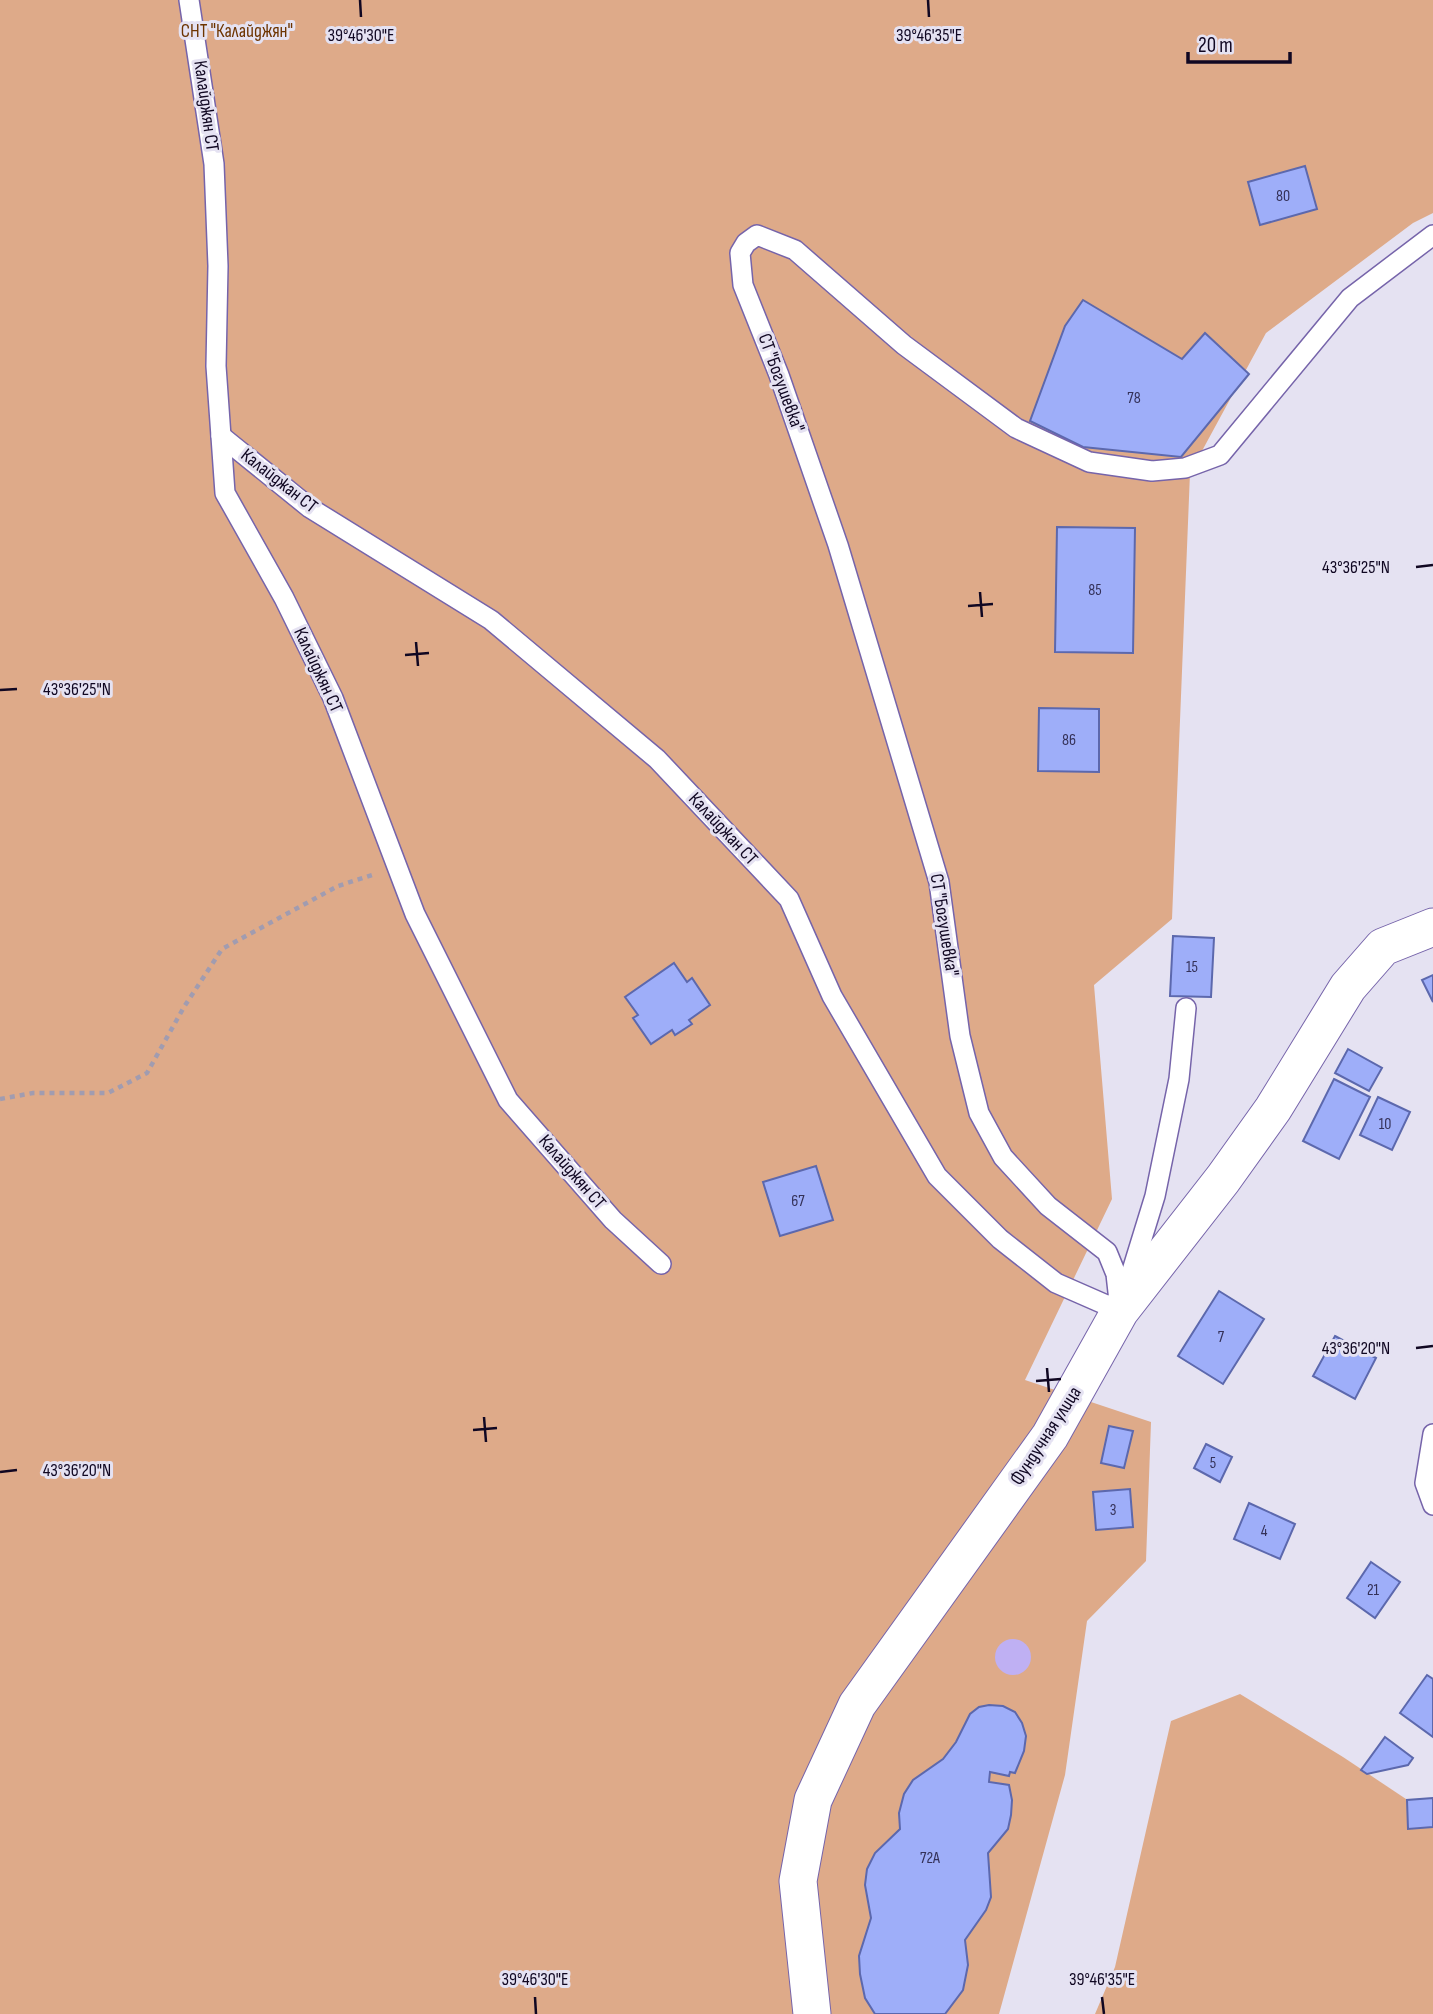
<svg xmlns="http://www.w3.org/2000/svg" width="1433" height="2014" viewBox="0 0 1433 2014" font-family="'Sofia Sans Condensed',sans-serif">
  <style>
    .green { fill: #deaa89 }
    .water { fill: #bfb0f3 }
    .building { fill: #9eaef9; stroke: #5c68ad; stroke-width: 2 }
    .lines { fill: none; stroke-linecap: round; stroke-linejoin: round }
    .lane-casing { stroke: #7664aa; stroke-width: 22 }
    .street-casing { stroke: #7664aa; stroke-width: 39 }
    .path { stroke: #a19cb0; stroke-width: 4.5; stroke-dasharray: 5 5; stroke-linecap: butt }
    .lane { stroke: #fff; stroke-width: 19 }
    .street { stroke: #fff; stroke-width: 37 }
    .ticks { fill: none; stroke: #100722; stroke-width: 2.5 }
    .labels { text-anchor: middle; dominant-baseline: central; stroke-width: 6; stroke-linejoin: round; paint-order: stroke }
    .number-label { font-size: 16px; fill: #343158 }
    .park-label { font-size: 19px; fill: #6d3400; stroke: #e5e2f2 }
    .street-label { font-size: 19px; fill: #100722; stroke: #e5e2f2 }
    .ticks-label { font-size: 18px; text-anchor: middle; fill: #100722; stroke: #e5e2f2; stroke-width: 6; stroke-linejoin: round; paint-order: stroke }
  </style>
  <rect width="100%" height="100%" fill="#e5e2f2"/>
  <g class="green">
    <path d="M0,0H1433V213L1413,223L1266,333L1190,473L1172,919L1094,985L1112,1199L1025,1380L1151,1422L1146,1561L1087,1621L1065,1775L999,2014H0Z"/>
    <path d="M1240,1694L1343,1757L1433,1817V2014H1095L1115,1967L1171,1721Z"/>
  </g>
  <circle class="water" cx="1013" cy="1657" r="18"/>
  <g class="building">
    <path d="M1305,166L1317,209L1260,225L1248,182Z"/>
    <path d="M1083,300L1182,359L1205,333L1249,374L1181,457L1083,447L1030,421L1065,326Z"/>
    <path d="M1057,527L1135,528L1133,653L1055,652Z"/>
    <path d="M1039,708L1099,709V772L1038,771Z"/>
    <path d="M1173,936L1214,938L1211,997L1170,996Z"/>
    <path d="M674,963L687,982L692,978L710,1005L689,1020L692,1024L675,1035L672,1030L651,1044L633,1018L638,1015L625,997Z"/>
    <path d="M1433,975V1002L1422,980Z"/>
    <path d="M1348,1049L1382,1068L1369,1091L1335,1073Z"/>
    <path d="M1334,1079L1370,1097L1339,1159L1303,1141Z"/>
    <path d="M1378,1097L1410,1112L1392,1150L1360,1135Z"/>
    <path d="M816,1166L833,1220L780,1236L763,1182Z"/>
    <path d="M1219,1291L1264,1319L1223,1384L1178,1356Z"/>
    <path d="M1335,1336L1376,1358L1355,1399L1313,1376Z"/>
    <path d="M1109,1426L1133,1431L1124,1468L1101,1463Z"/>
    <path d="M1206,1444L1232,1457L1220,1482L1194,1468Z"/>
    <path d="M1130,1489L1133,1527L1096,1530L1093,1492Z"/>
    <path d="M1249,1503L1295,1524L1280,1559L1234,1539Z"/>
    <path d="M1371,1562L1400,1582L1375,1618L1347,1598Z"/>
    <path d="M1427,1675L1433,1679V1737L1400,1713Z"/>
    <path d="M989,1705L1003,1706L1015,1712L1022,1723L1026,1736L1024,1751L1015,1773L1010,1772L1009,1776L990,1772L989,1782L1009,1785L1012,1800L1011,1815L1008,1829L988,1853L991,1897L986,1910L965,1940L968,1965L963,1990L945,2014H875L865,1998L860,1974L859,1956L871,1918L865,1885L867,1869L875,1853L900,1829L899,1813L904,1794L913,1780L943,1759L956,1742L970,1714L979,1707Z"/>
    <path d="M1385,1737L1413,1758L1408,1765L1367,1774L1361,1770Z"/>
    <path d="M1433,1798V1827L1408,1829L1407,1800Z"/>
  </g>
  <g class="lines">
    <g class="lane-casing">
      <g id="lane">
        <path d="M189,0L214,164L218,266L216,366L225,493L284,598L333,698L415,914L508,1100L613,1220L661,1264"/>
        <path d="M221,436L310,508L491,620L657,759L789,899L832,996L937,1176L1000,1239L1056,1283L1120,1311"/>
        <path d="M1127,1287L1155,1196L1179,1079L1186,1008"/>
        <path d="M1120,1310L1116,1274L1107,1252L1048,1206L1003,1157L979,1113L960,1036L939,882L838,545L779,375L743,285L740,253L746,243L757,235L795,250L904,345L1016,428L1089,462L1152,471L1185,468L1220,455L1350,298L1433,235"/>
        <path d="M1433,1434L1425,1483L1433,1505"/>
      </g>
    </g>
    <g class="street-casing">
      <path id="street" d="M812,2014L798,1881L813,1800L857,1705L1050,1436L1120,1311L1223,1179L1273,1109L1348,987L1383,947L1433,927"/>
    </g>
    <path class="path" d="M0,1099L33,1093H108L147,1073L184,1007L222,949L338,886L372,875"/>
    <use href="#lane" class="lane"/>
    <use href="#street" class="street"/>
  </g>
  <path class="ticks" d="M360,0L361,17M928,0L929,17M1416,567L1433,565M980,592L982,617M968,606L993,604M416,642L418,666M405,655L429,653M0,690L17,689M1416,1348L1433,1346M1047,1368L1049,1392M1036,1381L1061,1379M484,1417L486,1442M473,1430L497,1428M0,1472L17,1470M535,1997L536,2014M1102,1997L1104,2014"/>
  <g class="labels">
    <g class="number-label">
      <text x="1283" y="196">80</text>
      <text x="1134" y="398">78</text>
      <text x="1095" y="590">85</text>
      <text x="1069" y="740">86</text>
      <text x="1192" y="967">15</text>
      <text x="1385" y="1124">10</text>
      <text x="798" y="1201">67</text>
      <text x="1221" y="1337">7</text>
      <text x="1213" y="1463">5</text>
      <text x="1113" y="1510">3</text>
      <text x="1264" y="1531">4</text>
      <text x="1373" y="1590">21</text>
      <text x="930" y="1858">72А</text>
    </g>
    <g class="park-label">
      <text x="237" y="31">СНТ "Калайджян"</text>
    </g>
    <g class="street-label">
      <text transform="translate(206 106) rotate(82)">Калайджян СТ</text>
      <text transform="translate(781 383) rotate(70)">СТ "Богушевка"</text>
      <text transform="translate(279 481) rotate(38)">Калайджан СТ</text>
      <text transform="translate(318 670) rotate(65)">Калайджян СТ</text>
      <text transform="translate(723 829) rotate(47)">Калайджан СТ</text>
      <text transform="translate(944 925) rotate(81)">СТ "Богушевка"</text>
      <text transform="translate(572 1172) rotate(49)">Калайджян СТ</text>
      <text transform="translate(1046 1436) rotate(-57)">Фундучная улица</text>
    </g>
  </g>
  <g class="ticks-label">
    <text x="361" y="41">39°46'30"E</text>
    <text x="929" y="41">39°46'35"E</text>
    <text x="1356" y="573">43°36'25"N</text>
    <text x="77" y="695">43°36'25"N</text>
    <text x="1356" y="1354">43°36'20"N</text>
    <text x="77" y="1476">43°36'20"N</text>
    <text x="535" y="1985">39°46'30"E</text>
    <text x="1102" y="1985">39°46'35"E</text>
  </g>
  <path d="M1188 52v10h102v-10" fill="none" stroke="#100722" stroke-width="3.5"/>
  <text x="1198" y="52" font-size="21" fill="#100722" stroke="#e5e2f2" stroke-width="5" paint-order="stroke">20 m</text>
</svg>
